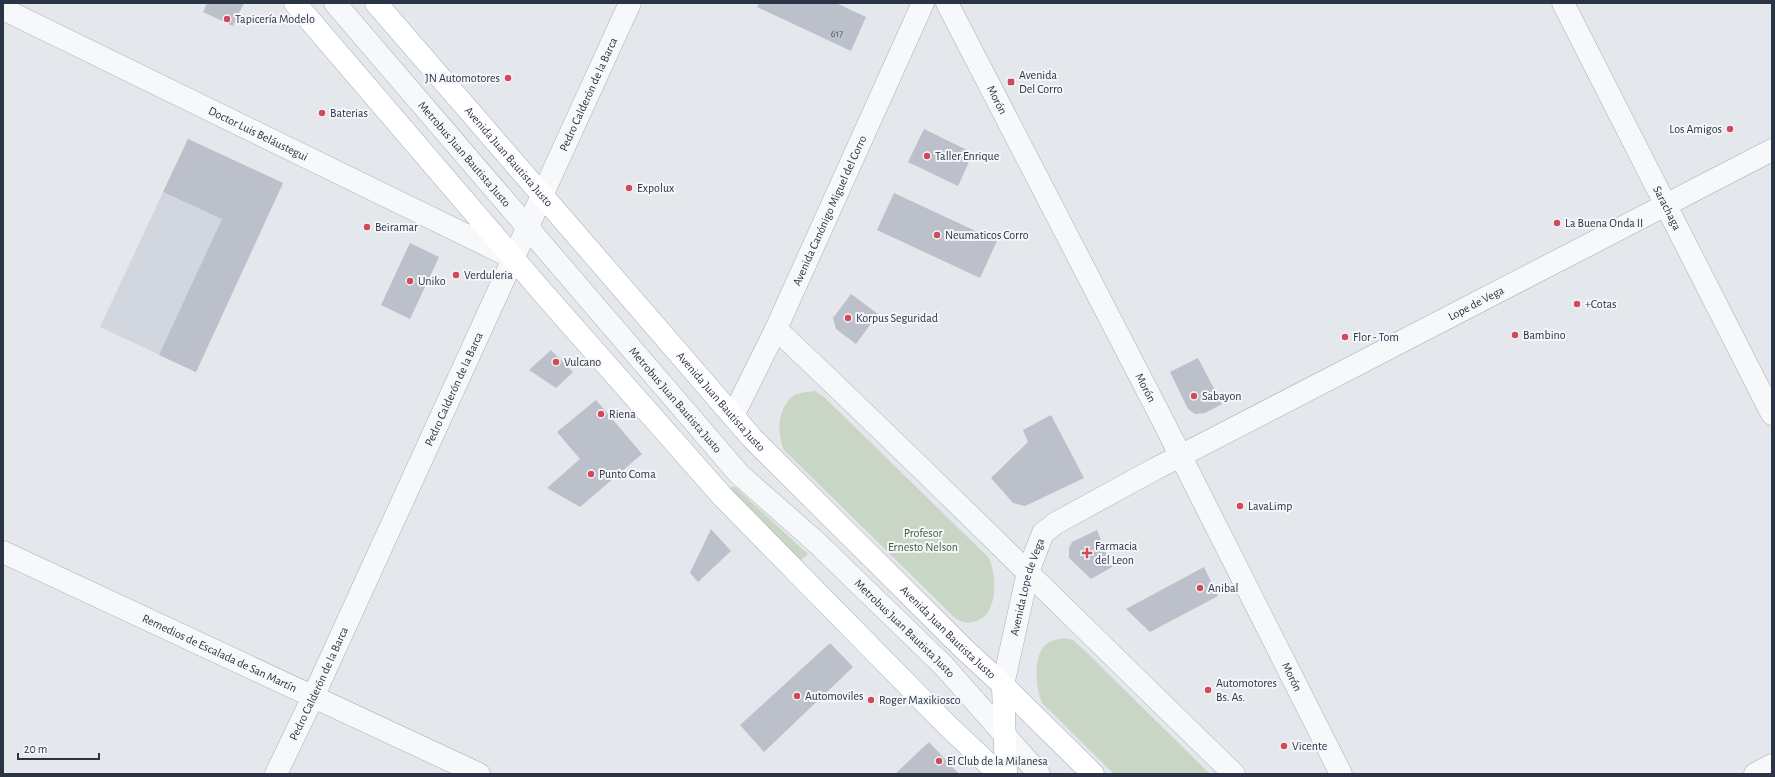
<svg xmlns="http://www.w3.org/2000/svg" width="1775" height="777" viewBox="0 0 1775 777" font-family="'Alegreya Sans',sans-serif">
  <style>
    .built { fill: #d2d6de }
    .green { fill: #c9d6c5 }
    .building { fill: #bbc0ca }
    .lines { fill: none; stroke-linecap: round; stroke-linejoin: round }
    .minor-casing { stroke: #a9aeb7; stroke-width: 23 }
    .major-casing { stroke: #a3abb8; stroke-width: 23 }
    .minor { stroke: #f7f8fa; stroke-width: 22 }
    .major { stroke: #fff; stroke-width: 22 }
    .poi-dot { fill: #d1495b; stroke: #f4f6f9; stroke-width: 1.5 }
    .labels { text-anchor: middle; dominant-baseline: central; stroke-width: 4; stroke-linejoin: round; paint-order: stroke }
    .number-label { font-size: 10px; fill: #4f5766 }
    .poi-label { font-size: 12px; fill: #2b3445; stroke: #f4f6f9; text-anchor: start }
    .street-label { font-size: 12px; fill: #2b3445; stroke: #f4f6f9 }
    .park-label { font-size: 12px; fill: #3f6138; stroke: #f4f6f9 }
  </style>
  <rect width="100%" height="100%" fill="#e4e7ec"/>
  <path class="built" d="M188,139L283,183L196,372L100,327Z"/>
  <g class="green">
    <path d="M815,391L824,397L989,558C997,577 999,616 973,622C965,624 959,621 953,616L784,450C777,434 777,410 792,397C798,392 808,392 815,391Z"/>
    <path d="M732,487H735L808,554L801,560L731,491L729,489Z"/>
    <path d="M1065,638L1073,640L1085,651L1210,774H1114L1043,704C1035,690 1033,657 1045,645C1050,640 1059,639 1065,638Z"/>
  </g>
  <g class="building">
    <path d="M207,3H244L233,26L203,12Z"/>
    <path d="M759,3H836L866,17L851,51L757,7Z"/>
    <path d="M924,129L973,153L958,186L908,162Z"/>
    <path d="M188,139L283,183L196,372L159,355L222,219L163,192Z"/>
    <path d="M894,193L997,241L980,278L877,230Z"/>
    <path d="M410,243L439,257L410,319L381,305Z"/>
    <path d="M851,294L878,314L856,344L836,329L833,318Z"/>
    <path d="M551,350L573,372L556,388L529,370Z"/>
    <path d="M1198,358L1222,404L1205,413L1195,414L1188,409L1170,372Z"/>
    <path d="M596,400L642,454L580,507L547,488L580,459L557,432Z"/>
    <path d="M1051,415L1084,478L1025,506L1013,503L991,478L1028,442L1023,430Z"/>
    <path d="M711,529L731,551L698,582L690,573Z"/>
    <path d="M1097,530L1112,567L1091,579L1069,558V548L1072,542Z"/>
    <path d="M1204,567L1218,596L1150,632L1126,609Z"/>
    <path d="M830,643L853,667L764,752L740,725Z"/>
    <path d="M929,742L959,774H895Z"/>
  </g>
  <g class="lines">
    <g class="minor-casing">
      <g id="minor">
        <path id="s1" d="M335,3L739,474L816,542L944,666L1039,774"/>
        <path id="s2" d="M947,3L1164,423L1341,774"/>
        <path id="s3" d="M1563,3L1772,414"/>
        <path id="s4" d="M3,9L513,258"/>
        <path d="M776,329C931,475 1081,626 1234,774"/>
        <path id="s5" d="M733,416L776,329L923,3"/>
        <path id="s6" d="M3,552L479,774"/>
        <path id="s7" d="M1003,685L1028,572L1043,533L1056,523L1155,469L1772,150"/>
        <path id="s8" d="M276,774L313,697L630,3"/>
        <path d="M1755,774L1772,765"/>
      </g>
    </g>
    <g class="major-casing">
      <g id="major">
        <path d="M295,3L544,294L723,497L948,726L999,774"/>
        <path id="s9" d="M376,3L752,438L964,649L1003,685L1093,774"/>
        <path d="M1003,685L1006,774"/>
      </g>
    </g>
    <use href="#minor" class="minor"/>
    <use href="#major" class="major"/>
  </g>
  <g class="poi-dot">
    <circle cx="227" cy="19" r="4"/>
    <circle cx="508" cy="78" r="4"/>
    <rect x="1007" y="78" width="8" height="8" rx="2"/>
    <circle cx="322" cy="113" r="4"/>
    <circle cx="1730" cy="129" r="4"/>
    <circle cx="927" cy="156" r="4"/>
    <circle cx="629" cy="188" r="4"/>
    <circle cx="1557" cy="223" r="4"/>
    <circle cx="367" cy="227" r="4"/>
    <circle cx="937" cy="235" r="4"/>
    <circle cx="456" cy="275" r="4"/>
    <circle cx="410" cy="281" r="4"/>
    <circle cx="1577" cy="304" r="4"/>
    <circle cx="848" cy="318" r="4"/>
    <circle cx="1515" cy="335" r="4"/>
    <circle cx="1345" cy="337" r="4"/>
    <circle cx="556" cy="362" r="4"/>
    <circle cx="1194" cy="396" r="4"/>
    <circle cx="601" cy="414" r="4"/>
    <circle cx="591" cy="474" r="4"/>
    <circle cx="1240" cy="506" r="4"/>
    <path d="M1085 547h4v4h4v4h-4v4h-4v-4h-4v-4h4z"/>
    <circle cx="1200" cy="588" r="4"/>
    <circle cx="1208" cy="690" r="4"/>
    <circle cx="797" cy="696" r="4"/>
    <circle cx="871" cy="700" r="4"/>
    <circle cx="1284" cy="746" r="4"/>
    <circle cx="939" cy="761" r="4"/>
  </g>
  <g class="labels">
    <g class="number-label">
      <text x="837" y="34">617</text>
    </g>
    <g class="poi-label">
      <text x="235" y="19">Tapicería Modelo</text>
      <text x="1019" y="75">Avenida<tspan x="1019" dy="14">Del Corro</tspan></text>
      <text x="500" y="78" text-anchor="end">JN Automotores</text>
      <text x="330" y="113">Baterias</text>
      <text x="1722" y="129" text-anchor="end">Los Amigos</text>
      <text x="935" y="156">Taller Enrique</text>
      <text x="637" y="188">Expolux</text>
      <text x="1565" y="223">La Buena Onda II</text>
      <text x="375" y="227">Beiramar</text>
      <text x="945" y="235">Neumaticos Corro</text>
      <text x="464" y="275">Verduleria</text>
      <text x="418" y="281">Uniko</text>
      <text x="1585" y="304">+Cotas</text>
      <text x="856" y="318">Korpus Seguridad</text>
      <text x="1523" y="335">Bambino</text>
      <text x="1353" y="337">Flor - Tom</text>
      <text x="564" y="362">Vulcano</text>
      <text x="1202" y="396">Sabayon</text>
      <text x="609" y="414">Riena</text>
      <text x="599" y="474">Punto Coma</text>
      <text x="1248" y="506">LavaLimp</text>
      <text x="1095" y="546">Farmacia<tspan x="1095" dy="14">del Leon</tspan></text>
      <text x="1208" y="588">Anibal</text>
      <text x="1216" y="683">Automotores<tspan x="1216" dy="14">Bs. As.</tspan></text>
      <text x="805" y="696">Automoviles</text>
      <text x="879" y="700">Roger Maxikiosco</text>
      <text x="1292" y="746">Vicente</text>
      <text x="947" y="761">El Club de la Milanesa</text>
    </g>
    <g class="street-label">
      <text stroke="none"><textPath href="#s8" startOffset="748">Pedro Calderón de la Barca</textPath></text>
      <text stroke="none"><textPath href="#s2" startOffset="109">Morón</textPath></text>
      <text stroke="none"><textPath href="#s4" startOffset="284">Doctor Luis Beláustegui</textPath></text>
      <text stroke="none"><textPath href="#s1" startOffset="199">Metrobus Juan Bautista Justo</textPath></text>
      <text stroke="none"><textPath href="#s9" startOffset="203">Avenida Juan Bautista Justo</textPath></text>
      <text stroke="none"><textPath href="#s3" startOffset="230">Sarachaga</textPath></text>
      <text stroke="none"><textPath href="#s5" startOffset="227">Avenida Canónigo Miguel del Corro</textPath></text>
      <text stroke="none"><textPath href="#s7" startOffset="648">Lope de Vega</textPath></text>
      <text stroke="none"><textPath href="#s2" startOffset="433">Morón</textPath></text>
      <text stroke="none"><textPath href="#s8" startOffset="424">Pedro Calderón de la Barca</textPath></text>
      <text stroke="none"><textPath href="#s1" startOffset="523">Metrobus Juan Bautista Justo</textPath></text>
      <text stroke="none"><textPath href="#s9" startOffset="527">Avenida Juan Bautista Justo</textPath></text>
      <text stroke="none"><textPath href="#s7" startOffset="101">Avenida Lope de Vega</textPath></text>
      <text stroke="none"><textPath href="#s1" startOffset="847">Metrobus Juan Bautista Justo</textPath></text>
      <text stroke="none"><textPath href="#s9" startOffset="851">Avenida Juan Bautista Justo</textPath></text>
      <text stroke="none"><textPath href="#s6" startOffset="239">Remedios de Escalada de San Martín</textPath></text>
      <text stroke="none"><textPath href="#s2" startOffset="757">Morón</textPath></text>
      <text stroke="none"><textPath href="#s8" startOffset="100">Pedro Calderón de la Barca</textPath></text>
    </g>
    <g class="park-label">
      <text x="923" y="533">Profesor<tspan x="923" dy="14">Ernesto Nelson</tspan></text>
    </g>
  </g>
  <rect width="1775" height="777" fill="none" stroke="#2b3445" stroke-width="8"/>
  <path d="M18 753v6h81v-6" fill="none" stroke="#2b3445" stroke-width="2"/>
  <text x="24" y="753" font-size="12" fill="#2b3445" stroke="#f4f6f9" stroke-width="3" paint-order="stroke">20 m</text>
</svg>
